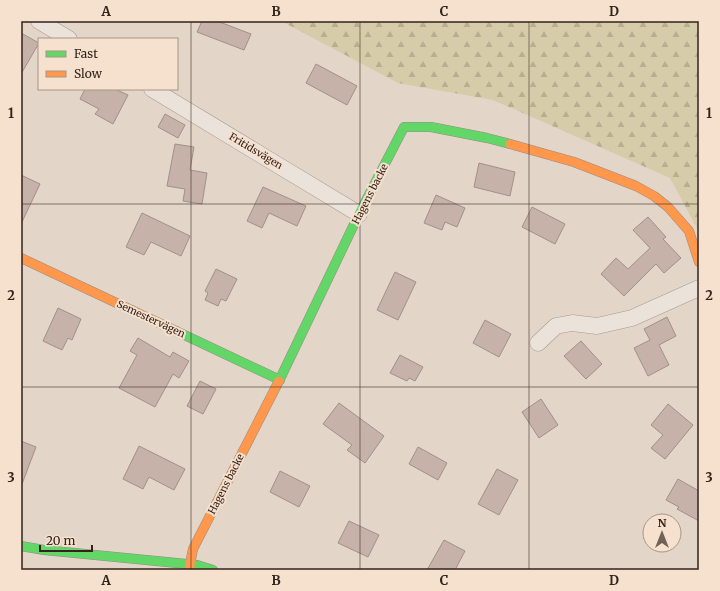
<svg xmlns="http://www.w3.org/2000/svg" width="720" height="591" viewBox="0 0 720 591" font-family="Merriweather,serif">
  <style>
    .forest { fill: url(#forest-firs) }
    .building { fill: #c6b2a9; stroke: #a29088 }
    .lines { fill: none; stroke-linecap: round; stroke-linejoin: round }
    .street-casing { stroke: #a79b92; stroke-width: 17 }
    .fast-casing { stroke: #978a82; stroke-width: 10 }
    .slow-casing { stroke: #978a82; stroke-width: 10 }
    .street { stroke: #ebe2da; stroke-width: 16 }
    .fast { stroke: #63d668; stroke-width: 9 }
    .slow { stroke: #ff974d; stroke-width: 9 }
    .grid { fill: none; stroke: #35221b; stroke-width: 1; stroke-opacity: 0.55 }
    .labels { text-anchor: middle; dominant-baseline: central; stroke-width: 4; stroke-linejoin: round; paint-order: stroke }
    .street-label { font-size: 10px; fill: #35221b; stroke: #f5e1cd }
    .neatline { fill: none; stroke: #35221b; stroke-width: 1.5 }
    .grid-label { font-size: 13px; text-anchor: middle; font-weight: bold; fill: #35221b }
  </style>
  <defs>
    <pattern id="forest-firs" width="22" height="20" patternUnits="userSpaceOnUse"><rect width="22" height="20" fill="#d6ccaa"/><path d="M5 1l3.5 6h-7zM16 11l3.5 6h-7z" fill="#b8af92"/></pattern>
  </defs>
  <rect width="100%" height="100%" fill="#e3d5c8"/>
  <path class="forest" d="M281,21H699V232L670,178L493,100L398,83Z"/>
  <g class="building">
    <path d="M202,21H217L251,34L244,50L197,32Z"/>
    <path d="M21,33L39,43L21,74Z"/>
    <path d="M316,64L357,86L347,105L306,83Z"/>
    <path d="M85,89H115L128,95L113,124L95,114L99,109L80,99Z"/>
    <path d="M165,114L185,125L178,138L158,127Z"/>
    <path d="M175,144L194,147L190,170L207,173L202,204L183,201L185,189L167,186Z"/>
    <path d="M479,163L515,172L510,196L474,187Z"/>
    <path d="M21,175L40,184L21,224Z"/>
    <path d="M263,187L306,206L297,226L269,213L262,228L247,221Z"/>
    <path d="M436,195L465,208L457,227L445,222L442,230L424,223Z"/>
    <path d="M532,207L565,224L555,244L522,227Z"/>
    <path d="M142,213L190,236L181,256L151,242L144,255L126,247Z"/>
    <path d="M648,217L666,237L663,239L681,258L664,273L656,264L624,296L601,274L616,258L628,269L650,248L633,230Z"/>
    <path d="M216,269L237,279L226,301L221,299L218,306L205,300L208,293L205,291Z"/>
    <path d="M395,272L416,282L398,320L377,310Z"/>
    <path d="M58,308L81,319L72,340L68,338L62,350L43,341Z"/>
    <path d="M667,317L676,336L659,345L669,365L648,376L634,348L650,340L644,329Z"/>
    <path d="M485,320L511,334L499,357L473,343Z"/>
    <path d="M138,338L170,357L173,352L189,361L179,378L173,374L155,407L119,388L137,355L130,351Z"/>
    <path d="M581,341L602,364L586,379L564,356Z"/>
    <path d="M400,355L423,367L415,381L409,378L407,381L390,373Z"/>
    <path d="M200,381L216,389L203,414L187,406Z"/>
    <path d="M541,399L558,425L539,438L522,412Z"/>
    <path d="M339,403L384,436L365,463L347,450L352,445L323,424Z"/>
    <path d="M668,404L693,425L665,459L651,448L663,435L651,425Z"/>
    <path d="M21,441L36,447L22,484H21Z"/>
    <path d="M139,446L185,469L174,490L149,477L143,489L123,479Z"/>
    <path d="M418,447L447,463L438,480L409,464Z"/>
    <path d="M497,469L518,480L499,515L478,504Z"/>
    <path d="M280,471L310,486L299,507L270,492Z"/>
    <path d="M678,479L699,491V521L677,509L679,507L666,500Z"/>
    <path d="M349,521L379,535L368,557L338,543Z"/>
    <path d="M444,540L465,551L455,570H427Z"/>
  </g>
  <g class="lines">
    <g class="street-casing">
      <g id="street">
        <path d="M39,21L69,39"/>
        <path d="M152,89L359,214"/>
        <path d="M538,343L556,326L572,323L597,326L632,318L699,288"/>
      </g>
    </g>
    <g class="fast-casing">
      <g id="fast">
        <path d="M176,331L280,380"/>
        <path d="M279,381L359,214L404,127H431L487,138L510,144"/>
        <path d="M21,546L44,550L197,565L213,570"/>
      </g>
    </g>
    <g class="slow-casing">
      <g id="slow">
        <path d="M510,144L574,162L636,186L654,196L668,207L689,231L699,262"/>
        <path d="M21,258L176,331"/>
        <path d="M190,570V564L193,549L279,381"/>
      </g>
    </g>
    <use href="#street" class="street"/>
    <use href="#fast" class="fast"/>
    <use href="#slow" class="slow"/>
  </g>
  <path class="grid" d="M191,21V570M360,21V570M529,21V570M21,204H699M21,387H699"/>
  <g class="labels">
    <g class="street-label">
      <text transform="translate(256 151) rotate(31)">Fritidsvägen</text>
      <text transform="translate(370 194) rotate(-63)">Hagens backe</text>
      <text transform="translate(151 319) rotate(25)">Semestervägen</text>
      <text transform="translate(226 484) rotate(-63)">Hagens backe</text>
    </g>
  </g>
  <rect width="720" height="591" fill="none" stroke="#f5e1cd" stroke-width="44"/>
  <rect x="38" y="38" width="140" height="52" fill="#f5e1cd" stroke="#a89586"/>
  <rect x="46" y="51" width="20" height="6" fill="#63d668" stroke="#a89586"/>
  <text x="74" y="58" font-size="12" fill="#35221b">Fast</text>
  <rect x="46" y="71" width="20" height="6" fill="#ff974d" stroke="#a89586"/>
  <text x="74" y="78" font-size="12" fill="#35221b">Slow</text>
  <g transform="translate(662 533)"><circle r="19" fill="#f5e1cd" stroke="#a89586"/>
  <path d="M0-3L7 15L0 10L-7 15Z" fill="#726158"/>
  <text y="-6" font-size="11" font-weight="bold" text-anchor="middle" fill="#35221b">N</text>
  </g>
  <path d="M40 545v6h52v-6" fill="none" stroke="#35221b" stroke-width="2"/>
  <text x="46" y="545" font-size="12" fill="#35221b" stroke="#f5e1cd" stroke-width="3" paint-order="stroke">20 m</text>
  <rect x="22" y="22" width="676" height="547" class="neatline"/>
  <g class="grid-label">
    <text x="106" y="16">A</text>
    <text x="276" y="16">B</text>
    <text x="444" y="16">C</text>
    <text x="614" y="16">D</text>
    <text x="11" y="118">1</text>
    <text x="709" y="118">1</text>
    <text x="11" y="300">2</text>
    <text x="709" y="300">2</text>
    <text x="11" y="482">3</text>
    <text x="709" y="482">3</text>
    <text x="106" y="585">A</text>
    <text x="276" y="585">B</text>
    <text x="444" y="585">C</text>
    <text x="614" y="585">D</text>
  </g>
</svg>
